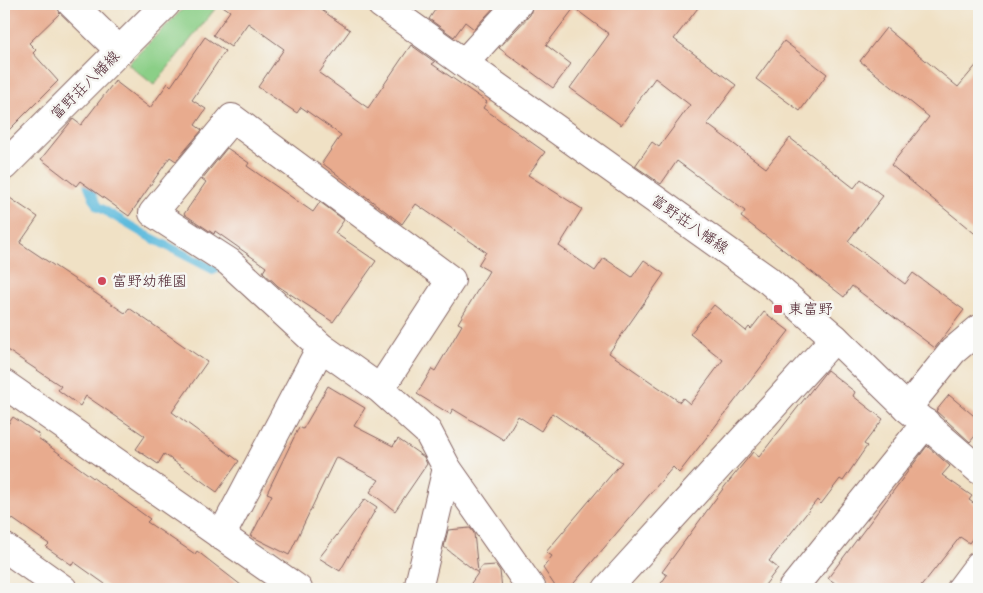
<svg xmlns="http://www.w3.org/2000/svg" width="983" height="593" viewBox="0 0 983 593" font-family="Sriracha,'Klee One',sans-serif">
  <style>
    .green { fill: #8bcf87; stroke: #6a7759 }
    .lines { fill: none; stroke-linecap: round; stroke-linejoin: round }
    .stream { stroke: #5fbbdd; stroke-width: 9 }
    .building { fill: #e8ab8e }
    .minor-casing { stroke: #846361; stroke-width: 30 }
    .major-casing { stroke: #846361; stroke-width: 30 }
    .minor { stroke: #fff; stroke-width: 28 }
    .major { stroke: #fff; stroke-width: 28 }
    .poi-dot { fill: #d1495b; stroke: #f6f6f2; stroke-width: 2 }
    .labels { text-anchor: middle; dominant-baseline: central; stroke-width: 5; stroke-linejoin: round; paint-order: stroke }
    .street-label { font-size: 15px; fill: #4a1f2b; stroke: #f6f6f2 }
    .poi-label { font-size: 15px; fill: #4a1f2b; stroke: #f6f6f2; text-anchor: start }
  </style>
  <rect width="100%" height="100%" fill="#f6f6f2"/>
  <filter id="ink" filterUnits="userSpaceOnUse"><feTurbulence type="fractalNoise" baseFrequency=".02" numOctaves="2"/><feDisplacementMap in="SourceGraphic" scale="10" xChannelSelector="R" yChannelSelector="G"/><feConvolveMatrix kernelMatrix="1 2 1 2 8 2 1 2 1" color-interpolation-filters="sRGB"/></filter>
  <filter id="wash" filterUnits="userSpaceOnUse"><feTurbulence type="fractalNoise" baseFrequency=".0096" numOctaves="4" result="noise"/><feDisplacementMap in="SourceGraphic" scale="20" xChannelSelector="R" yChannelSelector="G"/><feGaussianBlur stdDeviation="1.12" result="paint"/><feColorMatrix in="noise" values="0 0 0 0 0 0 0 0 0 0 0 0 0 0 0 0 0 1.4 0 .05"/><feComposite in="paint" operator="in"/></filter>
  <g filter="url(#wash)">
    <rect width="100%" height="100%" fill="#f0e1c5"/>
    <path class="green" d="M188,4H219L154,85L128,64Z"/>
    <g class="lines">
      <path class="stream" d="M88,185L97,206L146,235L214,270"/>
    </g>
    <g id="blocks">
      <g class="building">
        <path d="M4,4H57L60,13L29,43L36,50L33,53L58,81L4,135Z"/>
        <path d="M220,4H313L350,30L319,73L368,108L411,45L435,62L432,64L487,102L483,108L545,152L528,175L582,209L559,246L595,271L604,258L632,277L644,260L664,274L609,353L680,402L683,398L690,404L723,360L690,334L714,305L746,331L749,327L751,329L764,312L789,331L679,473L673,467L569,589H557L543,568L552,556L546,552L622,462L552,413L541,431L518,416L504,440L453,409L450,414L417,394L432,369L435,371L462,325L458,323L489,271L478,265L486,252L416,204L402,224L322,163L341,135L301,107L297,113L258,87L284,49L248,23L231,47L213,35L230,11Z"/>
        <path d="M439,4H497L474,29L465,22L454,37L429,19Z"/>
        <path d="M533,4H701L674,39L736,85L707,124L766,168L790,138L854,188L861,179L883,196L848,241L905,284L913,273L964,310L935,348L852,286L844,297L741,217L745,211L677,161L661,184L635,166L652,142L659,147L690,105L655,78L621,125L570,88L609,34L574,8L546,45L571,64L553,88L499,48L530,15Z"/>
        <path d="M886,28L958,87L979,62V237L891,165L929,117L860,61Z"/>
        <path d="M205,37L225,51L192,100L206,109L195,125L202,130L176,161L170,157L129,216L80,181L76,186L41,159L73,119L81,125L115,81L150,108L168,83L171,86Z"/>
        <path d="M784,41L827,74L800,111L756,79Z"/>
        <path d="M227,148L249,163L247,166L313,212L320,202L344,220L335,233L376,261L333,322L278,286L263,272L266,267L215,231L214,234L184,214L206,182L202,179Z"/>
        <path d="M4,194L38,217L20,243L125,313L129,308L207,362L172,412L239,461L217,492L164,454L158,464L136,449L145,436L86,396L80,406L58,390L61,386L4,348Z"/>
        <path d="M827,370L855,392L853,396L883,419L864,444L867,446L843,481L840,479L821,504L817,500L769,561L778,568L762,589H657L667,575L662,572L725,486L753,452L759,457Z"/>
        <path d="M328,386L365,408L354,426L393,446L398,439L424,457L427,464L395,511L370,492L379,480L336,457L289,555L251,536L272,495L267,493L299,427L303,429Z"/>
        <path d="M949,395L979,420V431L970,442L936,411Z"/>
        <path d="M13,417L40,435L38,438L150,519L147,522L195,554L197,551L246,589H112L74,562L72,565L46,547L49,544L4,513V430Z"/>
        <path d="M927,446L950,466L942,475L972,496L969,500L979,507V529L969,543L960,537L919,589H843L828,578Z"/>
        <path d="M365,499L377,507L340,571L319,558Z"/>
        <path d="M470,528L474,533L478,572L482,566L496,565L500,571L502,589H467L478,573L444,547L448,530Z"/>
      </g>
    </g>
  </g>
  <g filter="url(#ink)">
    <use href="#blocks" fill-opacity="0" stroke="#846361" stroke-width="1"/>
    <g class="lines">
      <g class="minor-casing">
        <g id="minor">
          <path d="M72,4L120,51"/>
          <path d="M464,63L518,4"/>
          <path d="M4,384L298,589"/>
          <path d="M380,389L451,280L232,118L153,213L229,262L321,347L380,389L428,432L447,468L532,589"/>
          <path d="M907,408L953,351L979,329"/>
          <path d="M221,536L321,347"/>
          <path d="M4,547L63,589"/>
          <path d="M418,589L447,468"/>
          <path d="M607,589L835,338"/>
          <path d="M792,589L926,423"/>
          <path d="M961,589L979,565"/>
        </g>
      </g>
      <g class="major-casing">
        <g id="major">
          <path d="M381,4L768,280L835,338L907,408L979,470"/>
          <path d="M4,166L166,4"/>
        </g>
      </g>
      <use href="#minor" class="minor"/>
      <use href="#major" class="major"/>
    </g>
  </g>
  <g class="poi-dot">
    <circle cx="102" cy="281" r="5"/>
    <rect x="773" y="304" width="10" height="10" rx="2.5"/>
  </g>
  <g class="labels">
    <g class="street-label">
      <text transform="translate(85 85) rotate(-45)">富野荘八幡線</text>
      <text transform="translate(690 224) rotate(35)">富野荘八幡線</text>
    </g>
    <g class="poi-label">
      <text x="112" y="281">富野幼稚園</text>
      <text x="788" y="309">東富野</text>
    </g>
  </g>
  <rect width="983" height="593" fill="none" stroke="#f6f6f2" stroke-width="20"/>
</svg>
